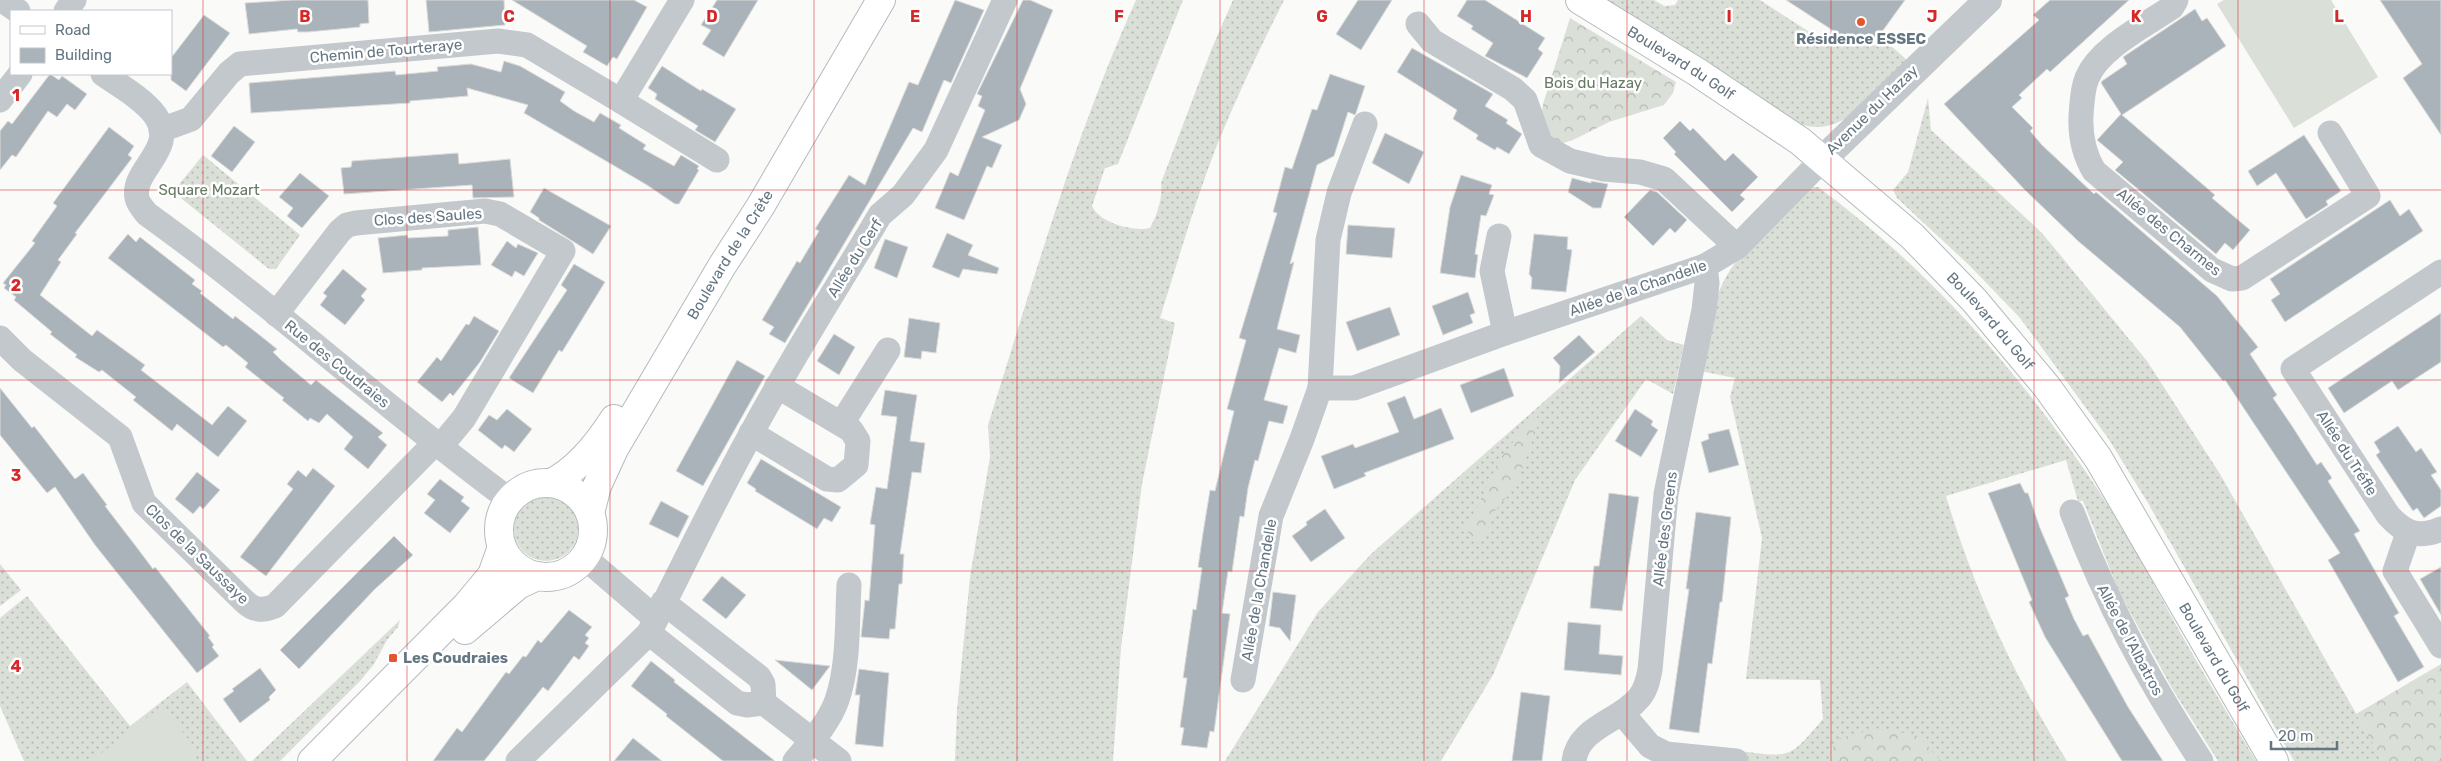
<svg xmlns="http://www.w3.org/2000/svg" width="2441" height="761" viewBox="0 0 2441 761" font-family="Rubik,sans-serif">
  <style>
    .grass { fill: url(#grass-dots) }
    .forest { fill: url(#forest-crowns) }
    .pitch { fill: #dadfd7 }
    .building { fill: #aab3b9; stroke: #dcdcda }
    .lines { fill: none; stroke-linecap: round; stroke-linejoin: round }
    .secondary-casing { stroke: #b3babf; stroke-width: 30 }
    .minor { stroke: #c3c8cc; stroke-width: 25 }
    .tertiary { stroke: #c3c8cc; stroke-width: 28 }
    .secondary { stroke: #fff; stroke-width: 28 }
    .grid { fill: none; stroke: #d62828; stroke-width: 1; stroke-opacity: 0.55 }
    .poi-dot { fill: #e4572e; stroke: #fff; stroke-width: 2 }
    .labels { text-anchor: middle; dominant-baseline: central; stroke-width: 5; stroke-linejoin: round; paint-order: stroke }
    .poi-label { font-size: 15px; font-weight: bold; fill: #657683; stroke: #fff }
    .street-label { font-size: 15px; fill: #657683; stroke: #fff }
    .park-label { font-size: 15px; fill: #687a64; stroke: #fff }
    .grid-label { font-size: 16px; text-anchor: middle; font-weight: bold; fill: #d62828; stroke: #fff; stroke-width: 5; stroke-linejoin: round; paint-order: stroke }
  </style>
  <defs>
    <pattern id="grass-dots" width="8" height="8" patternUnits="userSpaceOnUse" patternTransform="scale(1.25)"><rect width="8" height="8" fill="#dadfd7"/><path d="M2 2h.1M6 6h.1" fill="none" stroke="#b4b9b4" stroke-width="1.8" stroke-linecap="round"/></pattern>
    <pattern id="forest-crowns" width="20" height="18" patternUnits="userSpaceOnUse" patternTransform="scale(1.25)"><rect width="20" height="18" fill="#dadfd7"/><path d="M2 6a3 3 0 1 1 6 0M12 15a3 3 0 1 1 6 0" fill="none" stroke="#b4b9b4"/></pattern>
  </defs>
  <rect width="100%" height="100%" fill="#fafaf8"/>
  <g class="grass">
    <path d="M1136,0H1183L1118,164L1105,168L1092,206C1099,223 1134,232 1150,228C1157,216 1163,197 1161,183L1212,48L1233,0H1284C1260,48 1237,96 1217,145C1195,202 1178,260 1160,318L1175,323L1142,484L1121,648L1113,761H955L957,710L970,577L990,457L988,425C1033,282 1074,137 1136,0Z"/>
    <path d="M1601,0H1654L1664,6L1675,5L1678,0H1760L1831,46L1890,45L1907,60L1845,119C1830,127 1819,129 1802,125Z"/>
    <path d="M1928,98L1931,130L2042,233L2147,361L2220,474L2383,761H2294L2148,503L2108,438L2020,318L1970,266L1897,198L1893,190L1908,172Z"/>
    <path d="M203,155L300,235L276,269H269L177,195L176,188Z"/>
    <path d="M1812,187H1818C1932,271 2025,378 2102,496C2133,543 2158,593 2185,641C2208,681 2232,721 2256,761H2218L2173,690L2119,592L2083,501H2078L2066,460L1946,496C1974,590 2015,678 2067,761H1737L1738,751C1792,757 1788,760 1823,719L1820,680L1746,679L1762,538L1730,397L1735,378L1700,371C1706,348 1709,323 1716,300C1731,252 1777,220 1812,187Z"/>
    <path d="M1641,316L1667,340L1684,345L1673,394L1646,379L1575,480L1493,675L1441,761H1225L1318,612L1371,554Z"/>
    <circle cx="546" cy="529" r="32"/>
    <path d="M0,564L21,590L0,606Z"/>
    <path d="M27,596L130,726L187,682L247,761H24L0,706V618Z"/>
    <path d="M400,620L398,627L387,640L374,664L361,680L280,761H252Z"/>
  </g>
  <g class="forest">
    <path d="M1570,18L1676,82L1673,93L1664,105L1609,122L1573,140L1560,144L1540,128L1543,104Z"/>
    <path d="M1535,416L1540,420L1516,485L1494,512L1485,538L1477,541L1466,530V524L1478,506L1499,460L1511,445L1527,419Z"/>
    <path d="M2441,664V761H2383L2356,714Z"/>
    <path d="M1880,728L1918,736L1941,761H1829L1836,739Z"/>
  </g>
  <g class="pitch">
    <path d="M2224,0H2331L2378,77L2294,128L2217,4Z"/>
    <path d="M162,706L198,752L187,761H91Z"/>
  </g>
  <g class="building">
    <path d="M292,0H368L369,23L360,24V27L308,32H298L297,29L249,34L245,3Z"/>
    <path d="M426,0H504L505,25L429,32Z"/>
    <path d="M512,0H634L647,7L617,59L613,57L607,66L583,52L587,46Z"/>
    <path d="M717,0H758L724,57L702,44L711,30L701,25Z"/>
    <path d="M955,0L984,10L951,83L944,80L922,132L913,128L785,343L769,334L774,327L762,320L797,261L800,263L819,231L815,229L849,175L865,185L909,82L918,85Z"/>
    <path d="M1023,0H1030L1053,10L1020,89L1026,104L1019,120L982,137L1002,145L992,168L987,166L964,220L935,208L950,172L958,176L985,110L978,106L982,96L977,94Z"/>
    <path d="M1358,0H1392L1361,50L1336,34Z"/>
    <path d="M1467,0H1485L1545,38L1538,49L1543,53L1527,78L1485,56L1493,43L1471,29L1473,26L1457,16Z"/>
    <path d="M1786,0H1905L1879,36L1866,44H1858L1846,39Z"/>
    <path d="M2050,0H2129L2050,72L2047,69L2019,95L2022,98L2012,107L2033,128L2030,131L2042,145L2094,194L2096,192L2217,296L2258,347L2250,354L2277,395L2273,398L2292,426L2317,465L2321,462L2332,478L2328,481L2360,531L2354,534L2399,613L2394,616L2424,667L2398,682L2328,560L2340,553L2225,380L2223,381L2180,327L2078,241L2025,190L1944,104L2039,20L2033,15Z"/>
    <path d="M2380,0H2441V135L2403,78L2422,64Z"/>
    <path d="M2195,9L2202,21L2207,18L2226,46L2122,115L2215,195L2212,198L2250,230L2233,250L2225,243L2216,254L2115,170L2123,162L2097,140L2121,114L2101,83L2102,81L2127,64L2123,57Z"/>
    <path d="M204,15L230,33L186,91L171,80V58Z"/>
    <path d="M1412,48L1493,94L1485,106L1508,120L1506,123L1522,134L1509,154L1497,147L1495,150L1476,139L1478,135L1453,119L1457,110L1397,72Z"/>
    <path d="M504,61L520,66L565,92L560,101L574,111L594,122L600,113L621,125L619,128L646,145L643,149L674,166L681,155L699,166L697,169L699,170L679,204H675L647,185L524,113L528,105L467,88L468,96L410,101V103L251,113L249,83L395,71L396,75L438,71L437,67L471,64L501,72Z"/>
    <path d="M662,66L701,91L702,89L736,109L715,142L695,130L698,126L655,99L657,94L648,88Z"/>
    <path d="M50,74L59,80L62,76L87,94L75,110L67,104L57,117L48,111L16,157L12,155L0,170V131L8,121L12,124Z"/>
    <path d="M1330,74L1365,86L1356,113L1355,115L1348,112L1334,156L1317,165L1290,264L1294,262L1277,329L1300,335L1296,353L1279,348L1264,400L1288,406L1283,424L1269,421L1258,461L1255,460L1248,488L1244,517L1240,516L1232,572L1228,571L1222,613L1230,614L1214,732L1210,731L1207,748L1181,745L1184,728L1180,727L1187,678H1183L1193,609L1196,610L1202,568L1198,567L1203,533L1210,490L1215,491L1234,411L1227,409L1246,340L1239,338L1277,213L1273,212L1285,167L1292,169L1312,109L1317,110Z"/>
    <path d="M1680,121L1690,131L1693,128L1725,161L1733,153L1758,177L1740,195L1745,199L1732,212L1674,154L1676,152L1663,138Z"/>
    <path d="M234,126L255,142L232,172L211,156Z"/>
    <path d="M109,127L134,146L128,155L132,158L75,233L77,234L58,260L61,262L40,295L92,336L97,330L145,365L141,370L212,425L228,406L247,421L218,457L177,424L172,431L133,400L136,397L102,370L99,372L75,357L77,355L50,334L52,332L14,300L16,297L4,288L6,285L3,283L35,243L32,241L57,206L53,203Z"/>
    <path d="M1385,133L1424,152L1409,184L1372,163Z"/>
    <path d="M2304,135L2341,191L2326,201L2328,205L2306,219L2276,173L2257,186L2248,171Z"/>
    <path d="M458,153L459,164L510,159L514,197L473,198L472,185L344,194L341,168L351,167L352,161Z"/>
    <path d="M300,173L329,196L302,228L287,216L293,208L279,197Z"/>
    <path d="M1461,175L1492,185L1489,194L1494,195L1486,216L1481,215L1475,254L1478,255L1475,278L1440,273L1450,207Z"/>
    <path d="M1572,178L1591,183V181L1608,184L1601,208H1593L1568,192Z"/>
    <path d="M544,188L611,226L593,254L539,220V218L530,212Z"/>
    <path d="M1650,190L1657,192L1687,220L1675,233L1670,228L1653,246L1624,217Z"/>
    <path d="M2390,200L2400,216L2409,209L2423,231L2285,322L2271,300L2280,294L2270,279Z"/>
    <path d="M1348,225L1395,228L1392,258L1346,254Z"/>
    <path d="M478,227L481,265L422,268V270L383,273L378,238L407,235L408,238L448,236V230Z"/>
    <path d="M947,233L973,245L968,255L999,268L997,274L963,269L959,278L932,267Z"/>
    <path d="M128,234L136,242L140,237L195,280L192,284L202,291L200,293L233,319L235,316L257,333L277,349L273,352L281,360L311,385L316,380L383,433L378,437L387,445L368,469L344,449L353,437L327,414L319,423L310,418L308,421L282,400L284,398L245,367L248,363L226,345L223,347L108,258Z"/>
    <path d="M1534,234L1568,237L1567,249L1572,250L1566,292L1531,289L1532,278L1529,274Z"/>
    <path d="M885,239L908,247L897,278L874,268Z"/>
    <path d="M507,241L516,248L518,244L538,253L524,276L515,271L512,277L491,265Z"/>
    <path d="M574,264L605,282L562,352L559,350L533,393L509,378L567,290L561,285Z"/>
    <path d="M343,269L367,289L361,296L365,300L345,325L320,305L327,296L323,293Z"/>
    <path d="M1468,292L1475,313L1470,315L1473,323L1443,335L1432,306Z"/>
    <path d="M1390,307L1400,335L1357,351L1346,322Z"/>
    <path d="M2441,313V362L2398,390L2392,381L2344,413L2328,388Z"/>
    <path d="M474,316L499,331L480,362L453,396L450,393L442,402L417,382L437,357L441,361L466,324L469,325Z"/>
    <path d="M909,318L940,323L936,353L922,351L921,359L904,357Z"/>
    <path d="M834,334L855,347L839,375L817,361Z"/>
    <path d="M1579,335L1595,352L1559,383L1560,366L1553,358Z"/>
    <path d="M737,360L765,376L703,486L676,471Z"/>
    <path d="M1504,368L1514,396L1471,413L1460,385Z"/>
    <path d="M0,388L32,428L34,426L75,479L83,473L107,505L105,506L138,549L153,569L155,567L210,636L208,637L214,645L212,647L219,656L197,673L95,545L55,487L47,493L0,435Z"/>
    <path d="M885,390L917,395L910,441L925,443L921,473L912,472L900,554H904L902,584H899L895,629H890L889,639L861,637L865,600L869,601L875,525L870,524L876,487L887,489L897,417L881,415Z"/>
    <path d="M1405,396L1414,419L1441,408L1454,439L1364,473L1366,476L1334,489L1321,456L1353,444L1355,448L1399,432L1387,403Z"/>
    <path d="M507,409L532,429L514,452L505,445L502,449L478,430L489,415L497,420Z"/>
    <path d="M1635,409L1653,421L1651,425L1658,430L1641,457L1615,441Z"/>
    <path d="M2398,426L2416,452L2421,448L2437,472L2431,475L2441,490V506L2424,518L2417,508L2413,511L2376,455L2380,452L2374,442Z"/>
    <path d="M1729,429L1739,465L1709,473L1701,442L1709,439L1708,434Z"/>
    <path d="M761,459L841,507L832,522L824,518L817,529L755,491L756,489L747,483Z"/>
    <path d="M313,468L335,486L266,576L240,557L293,489L287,484L298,470L306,477Z"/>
    <path d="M197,472L220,490L203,509L200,506L193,514L175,499Z"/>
    <path d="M440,479L464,497L461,501L470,508L450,533L424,513L435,500L427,494Z"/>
    <path d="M2020,483L2025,493H2028L2040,528L2069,596L2065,598L2074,619L2083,636L2088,634L2128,707L2163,761H2122L2045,637L2029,602L2032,600L1988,493Z"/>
    <path d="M1609,493L1639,497L1622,611L1590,608L1594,566H1599Z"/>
    <path d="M661,501L689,516L678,538L649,524Z"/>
    <path d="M1325,509L1345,538L1311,562L1292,536L1307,525L1306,522Z"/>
    <path d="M1696,512L1731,517L1722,602H1720L1712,664L1708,663L1699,733L1669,729L1689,589H1686Z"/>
    <path d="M394,536L413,555L375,589L299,669L280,650Z"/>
    <path d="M2441,567V615L2420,579Z"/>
    <path d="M722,576L746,595L726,619L702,600Z"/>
    <path d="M1273,592L1296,595L1290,641L1280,628L1269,626Z"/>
    <path d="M569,610L592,627L585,635L589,638L585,643L589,646L579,660L574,656L548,691L543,687L484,761H433L457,728L462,732L506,672L509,674L523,656L526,657L538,640L541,643Z"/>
    <path d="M1568,622L1601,625L1599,654L1623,656L1621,675L1564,670Z"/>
    <path d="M775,660L830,666L812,690Z"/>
    <path d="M651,661L675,680L674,682L775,761H723L666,716L667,714L631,686Z"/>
    <path d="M260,668L276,690L269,697L270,700L240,723L223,699L234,691L232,689Z"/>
    <path d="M859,669L889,673L883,747L855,744L860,695H855Z"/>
    <path d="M1521,692L1550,696L1542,761H1512Z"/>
    <path d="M633,738L662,761H614Z"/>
  </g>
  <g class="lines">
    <g class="secondary-casing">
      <g id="secondary">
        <path id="s1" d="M1580,0L1697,72L1800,141L1912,236L1974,300L2047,387L2098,458L2274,761"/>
        <path d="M551,483C578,470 598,444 614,419"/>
        <circle cx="546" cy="530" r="47"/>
        <path id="s2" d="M590,513L597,486L614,449L722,266L760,207L881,0"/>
        <path d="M465,630L518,585L537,576"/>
        <path d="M312,761L467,605L492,575L502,547"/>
      </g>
    </g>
    <g class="minor">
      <path d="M2,0L18,11"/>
      <path d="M2176,0L2172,7C2146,25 2099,48 2087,78C2082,90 2082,103 2081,116C2080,136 2084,154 2094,171L2212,270L2232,279L2242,278L2368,196L2330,133"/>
      <path d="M66,11L74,0"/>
      <path d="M1418,24L1432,41L1513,89L1525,100L1541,145L1570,161L1604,169L1640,172L1664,179L1737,247"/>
      <path d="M103,74C120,86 142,98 155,115C179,149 131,169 137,198C138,204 144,210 147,214C272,304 386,409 510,500"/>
      <path d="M0,100L20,74"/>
      <path d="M621,101L717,160"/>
      <path d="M161,130L191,119L229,73L240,64L498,41L527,45L621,101L682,0"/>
      <path d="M1499,236L1492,271L1505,333"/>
      <path d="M2441,272L2293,369L2388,515C2404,533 2418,539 2441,529"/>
      <path d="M276,314L340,231L347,225L356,223L485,211L500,214L563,251L464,418L440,447"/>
      <path d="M0,338L22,360L120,437L144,503L244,601C254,611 263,611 275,606L435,443"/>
      <path d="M1320,388L1328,240L1339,193L1365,124"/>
      <path d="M842,423L888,350"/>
      <path d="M751,433L827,479L838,480L856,465L858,441L851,430L777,386"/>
      <path d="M2072,512C2107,604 2147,678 2201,761"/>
      <path d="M2408,533L2395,571L2441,646"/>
      <path d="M584,557L656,619"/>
      <path d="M663,602L759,677L763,684L764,703L747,705L737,703L649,633C683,566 715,499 751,434C791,359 837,288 880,215L903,195L936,150L1005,0"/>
      <path d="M1243,680L1271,516L1302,439L1320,388H1354L1505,333L1705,266L1737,247L1823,159"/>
      <path d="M764,703L839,761"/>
      <path d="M1622,713L1650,746L1666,754L1736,761"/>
      <path d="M518,761L649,633"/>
      <path d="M795,761C810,743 829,723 837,700C849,665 847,622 849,585"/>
      <path d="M1574,761C1578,727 1619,722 1639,698C1646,690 1648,680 1650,670L1666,494L1704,310L1707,283L1705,266"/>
    </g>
    <path class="tertiary" d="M1823,159L1988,0"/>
    <use href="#secondary" class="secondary"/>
  </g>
  <path class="grid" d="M203,0V761M407,0V761M610,0V761M814,0V761M1017,0V761M1220,0V761M1424,0V761M1627,0V761M1831,0V761M2034,0V761M2238,0V761M0,190H2441M0,380H2441M0,571H2441"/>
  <g class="poi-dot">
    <circle cx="1861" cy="22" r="5"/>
    <rect x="388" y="653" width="10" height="10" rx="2.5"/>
  </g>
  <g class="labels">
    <g class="poi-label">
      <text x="1861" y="39">Résidence ESSEC</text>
      <text x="403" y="658" text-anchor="start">Les Coudraies</text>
    </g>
    <g class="street-label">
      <text transform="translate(386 51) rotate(-5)">Chemin de Tourteraye</text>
      <text stroke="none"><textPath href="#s1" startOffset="119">Boulevard du Golf</textPath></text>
      <text transform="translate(1872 110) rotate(-44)">Avenue du Hazay</text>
      <text transform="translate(428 217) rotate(-4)">Clos des Saules</text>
      <text transform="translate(2169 232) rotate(39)">Allée des Charmes</text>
      <text stroke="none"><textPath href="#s2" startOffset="295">Boulevard de la Crête</textPath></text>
      <text transform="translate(855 258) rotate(-58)">Allée du Cerf</text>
      <text transform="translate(1638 288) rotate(-19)">Allée de la Chandelle</text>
      <text stroke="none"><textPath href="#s1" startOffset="524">Boulevard du Golf</textPath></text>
      <text transform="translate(337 364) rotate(39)">Rue des Coudraies</text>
      <text transform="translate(2347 453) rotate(57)">Allée du Tréfle</text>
      <text transform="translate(1665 529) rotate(-83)">Allée des Greens</text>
      <text transform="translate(197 554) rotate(44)">Clos de la Saussaye</text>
      <text transform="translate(1259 590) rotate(-80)">Allée de la Chandelle</text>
      <text transform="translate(2130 640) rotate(62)">Allée de l'Albatros</text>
      <text stroke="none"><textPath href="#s1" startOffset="929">Boulevard du Golf</textPath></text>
    </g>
    <g class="park-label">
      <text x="1593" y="83">Bois du Hazay</text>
      <text x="209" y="190">Square Mozart</text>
    </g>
  </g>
  <g class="grid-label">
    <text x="305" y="22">B</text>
    <text x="509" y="22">C</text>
    <text x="712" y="22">D</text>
    <text x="915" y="22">E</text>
    <text x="1119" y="22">F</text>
    <text x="1322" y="22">G</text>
    <text x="1526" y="22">H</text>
    <text x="1729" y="22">I</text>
    <text x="1932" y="22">J</text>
    <text x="2136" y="22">K</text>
    <text x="2339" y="22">L</text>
    <text x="16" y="101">1</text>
    <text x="16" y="291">2</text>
    <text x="16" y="481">3</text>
    <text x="16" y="672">4</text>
  </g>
  <rect x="10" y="10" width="162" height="65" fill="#ffffff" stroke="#c1c8cd"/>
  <rect x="20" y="26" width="25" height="8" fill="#ffffff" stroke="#c1c8cd"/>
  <text x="55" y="35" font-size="15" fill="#657683">Road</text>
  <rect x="20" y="48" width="25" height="15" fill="#aab3b9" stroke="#c1c8cd"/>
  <text x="55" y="60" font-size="15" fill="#657683">Building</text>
  <path d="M2271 741v8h66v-8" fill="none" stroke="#657683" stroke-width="2.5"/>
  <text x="2278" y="741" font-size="15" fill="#657683" stroke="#ffffff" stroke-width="4" paint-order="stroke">20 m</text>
</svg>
